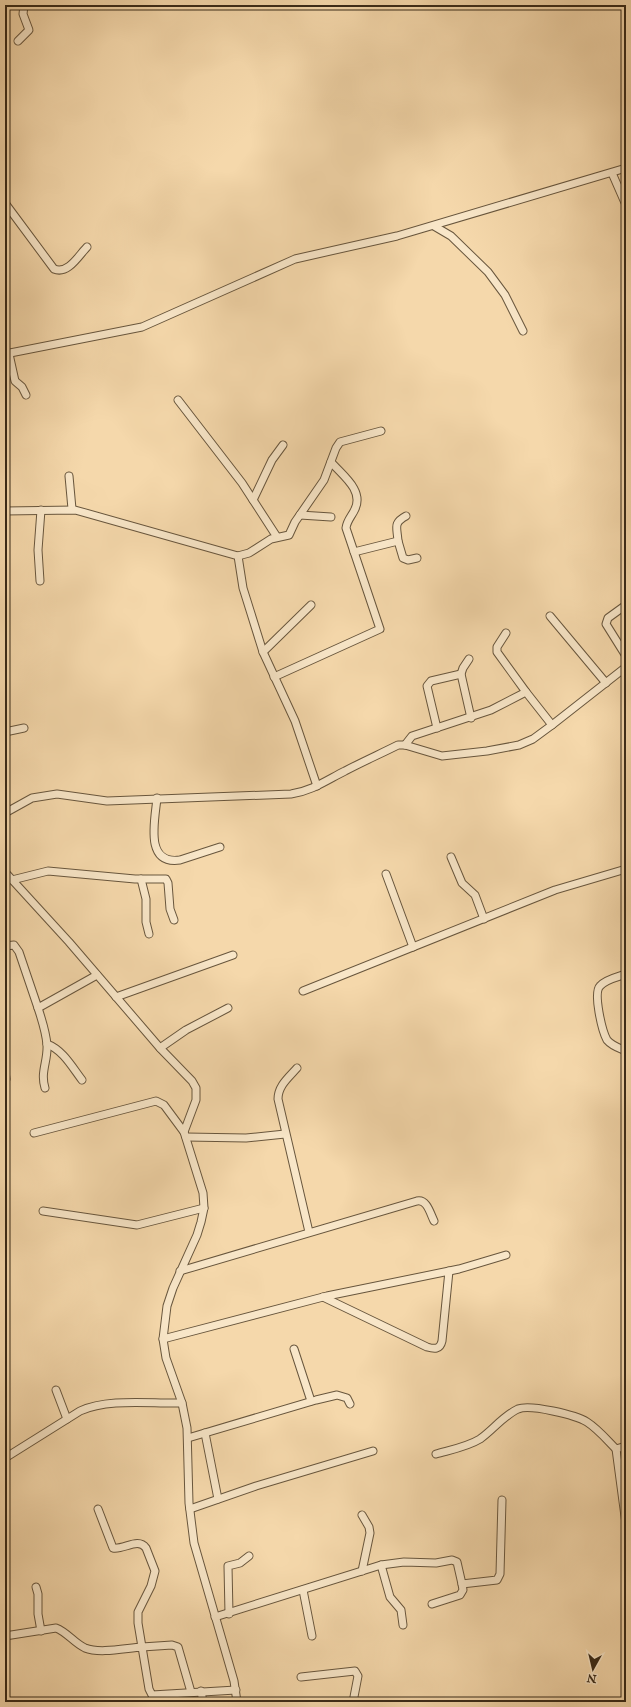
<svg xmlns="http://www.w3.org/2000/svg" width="631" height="1707" viewBox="0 0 631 1707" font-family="'IM FELL English',serif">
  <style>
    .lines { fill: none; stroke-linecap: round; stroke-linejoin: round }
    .street-casing { stroke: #68563d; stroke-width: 9 }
    .street { stroke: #f8e6c8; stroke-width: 7 }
  </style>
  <rect width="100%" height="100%" fill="#f5d8ab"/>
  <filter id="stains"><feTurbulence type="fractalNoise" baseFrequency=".005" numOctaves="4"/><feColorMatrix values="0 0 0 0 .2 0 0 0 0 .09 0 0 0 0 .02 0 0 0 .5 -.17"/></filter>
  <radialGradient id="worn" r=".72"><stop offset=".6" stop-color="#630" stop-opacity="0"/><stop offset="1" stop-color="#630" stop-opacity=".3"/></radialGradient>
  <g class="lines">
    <g class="street-casing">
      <g id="street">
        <path d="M18,41L29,30L23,14L24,5"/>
        <path d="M612,173L626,205"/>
        <path d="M5,203L54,269C68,275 79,255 87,247"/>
        <path d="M434,226L451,236L488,272L505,295L523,331"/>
        <path d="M5,354L142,327L295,259L397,236L626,168"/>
        <path d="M9,354L15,381L22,387L26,395"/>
        <path d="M178,400L242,483L277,537"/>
        <path d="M69,476L72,509"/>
        <path d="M253,500L272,460L283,445"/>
        <path d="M5,511L75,510L238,556L243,588L263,652L295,721L317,786"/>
        <path d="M300,515L331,517"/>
        <path d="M398,541L403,558L408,560L417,558"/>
        <path d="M354,552L398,541C397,527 393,523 406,516"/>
        <path d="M238,556L249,553L271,539L289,535L295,522L324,480L336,448L340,442L381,431"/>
        <path d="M40,581L38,550L41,510"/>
        <path d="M626,605L608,618L606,624L626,656"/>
        <path d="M550,616L606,683"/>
        <path d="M506,633L497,647V652L526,692"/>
        <path d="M263,652L311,605"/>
        <path d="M469,659L463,668L461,674L471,718"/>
        <path d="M274,677L380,629L346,528C347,520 352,516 355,509C364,490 342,475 331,462"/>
        <path d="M437,728L427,686L431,681L461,674"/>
        <path d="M5,732L24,728"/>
        <path d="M405,745L412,736L491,710L526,692L552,725"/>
        <path d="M157,798C155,820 144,865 180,860L220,847"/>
        <path d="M5,813L32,798L57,794L107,801L291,794C312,791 327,780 345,771C362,762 380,754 398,745H405L442,756L487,751L519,745L533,739L552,725L626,667"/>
        <path d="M451,857L462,883L475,895L484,919"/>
        <path d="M5,872L69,942L160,1048L192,1081L196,1088V1100L184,1132L203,1193L204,1208L201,1222L197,1235L173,1288L167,1306L163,1339L166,1358L182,1403L187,1428L189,1503L194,1543L234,1681L237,1702"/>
        <path d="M386,874L413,947"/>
        <path d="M141,879L146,899V922L149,934"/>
        <path d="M12,880L48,871L135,879H166L168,883L170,909L174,920"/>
        <path d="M5,946L14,945L19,952L38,1008L97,975"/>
        <path d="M626,974C618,977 606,979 600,986C593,993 602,1031 607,1040C612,1046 619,1048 626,1051"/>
        <path d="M303,991L555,890L626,869"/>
        <path d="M116,997L233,955"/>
        <path d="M38,1008C42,1020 46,1032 47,1045C48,1061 40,1072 45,1088"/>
        <path d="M47,1044C63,1050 72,1067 82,1080"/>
        <path d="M160,1048L186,1030L228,1008"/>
        <path d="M297,1068C288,1078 278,1086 278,1099L309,1232"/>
        <path d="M5,1071L6,1079L5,1082"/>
        <path d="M34,1133L156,1101L164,1105L184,1132"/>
        <path d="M186,1137L246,1138L285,1134"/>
        <path d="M43,1211L137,1225L204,1208"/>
        <path d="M180,1271L417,1201C427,1199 430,1213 434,1221"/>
        <path d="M323,1297L427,1347C434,1349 440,1350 442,1341L449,1271"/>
        <path d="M163,1339L327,1296L459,1269L506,1255"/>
        <path d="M294,1349L311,1401"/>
        <path d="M56,1390L67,1419"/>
        <path d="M205,1433L218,1499"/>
        <path d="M188,1438L316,1400L337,1395L347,1398L350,1404"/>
        <path d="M616,1449L626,1524"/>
        <path d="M436,1454C450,1450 467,1447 480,1439C493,1430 503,1416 518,1409C530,1404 576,1415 587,1422C598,1429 607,1440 616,1449L626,1446"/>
        <path d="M5,1458L80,1411C109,1398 150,1404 182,1403"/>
        <path d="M98,1509L113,1548C124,1550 138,1537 146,1548L155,1571L151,1586L138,1612V1623L142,1647L172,1645L178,1647L191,1692"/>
        <path d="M190,1509L256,1486L373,1451"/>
        <path d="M381,1565L390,1597L401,1610L403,1625"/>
        <path d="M362,1571L370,1533L369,1527L362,1515"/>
        <path d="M36,1587L38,1594V1614L41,1631"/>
        <path d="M303,1590L312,1636"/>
        <path d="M432,1604L460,1595L463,1590L462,1584"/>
        <path d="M229,1614L228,1566L240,1563L249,1556"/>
        <path d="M215,1617L381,1565L404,1562L436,1563L452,1560L457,1562L462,1584L497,1580L500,1574L502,1500"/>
        <path d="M5,1636L56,1628C67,1632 74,1643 85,1648C100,1654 126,1648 142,1647L149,1689L152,1695L236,1690"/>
        <path d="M301,1677L355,1671L358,1676L353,1702"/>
        <path d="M201,1691L203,1702"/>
      </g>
    </g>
    <use href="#street" class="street"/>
  </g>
  <rect width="631" height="1707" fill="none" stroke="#f5d8ab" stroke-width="20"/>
  <rect x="6" y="6" width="619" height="1695" fill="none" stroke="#392a18" stroke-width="2"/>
  <rect x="10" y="10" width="611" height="1687" fill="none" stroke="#392a18"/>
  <g transform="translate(593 1669) rotate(188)" stroke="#f8e6c8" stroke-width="3" paint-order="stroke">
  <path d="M0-3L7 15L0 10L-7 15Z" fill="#392a18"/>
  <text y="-6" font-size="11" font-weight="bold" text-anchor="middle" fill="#392a18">N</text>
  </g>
  <rect width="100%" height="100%" filter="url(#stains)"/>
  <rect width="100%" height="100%" fill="url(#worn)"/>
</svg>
